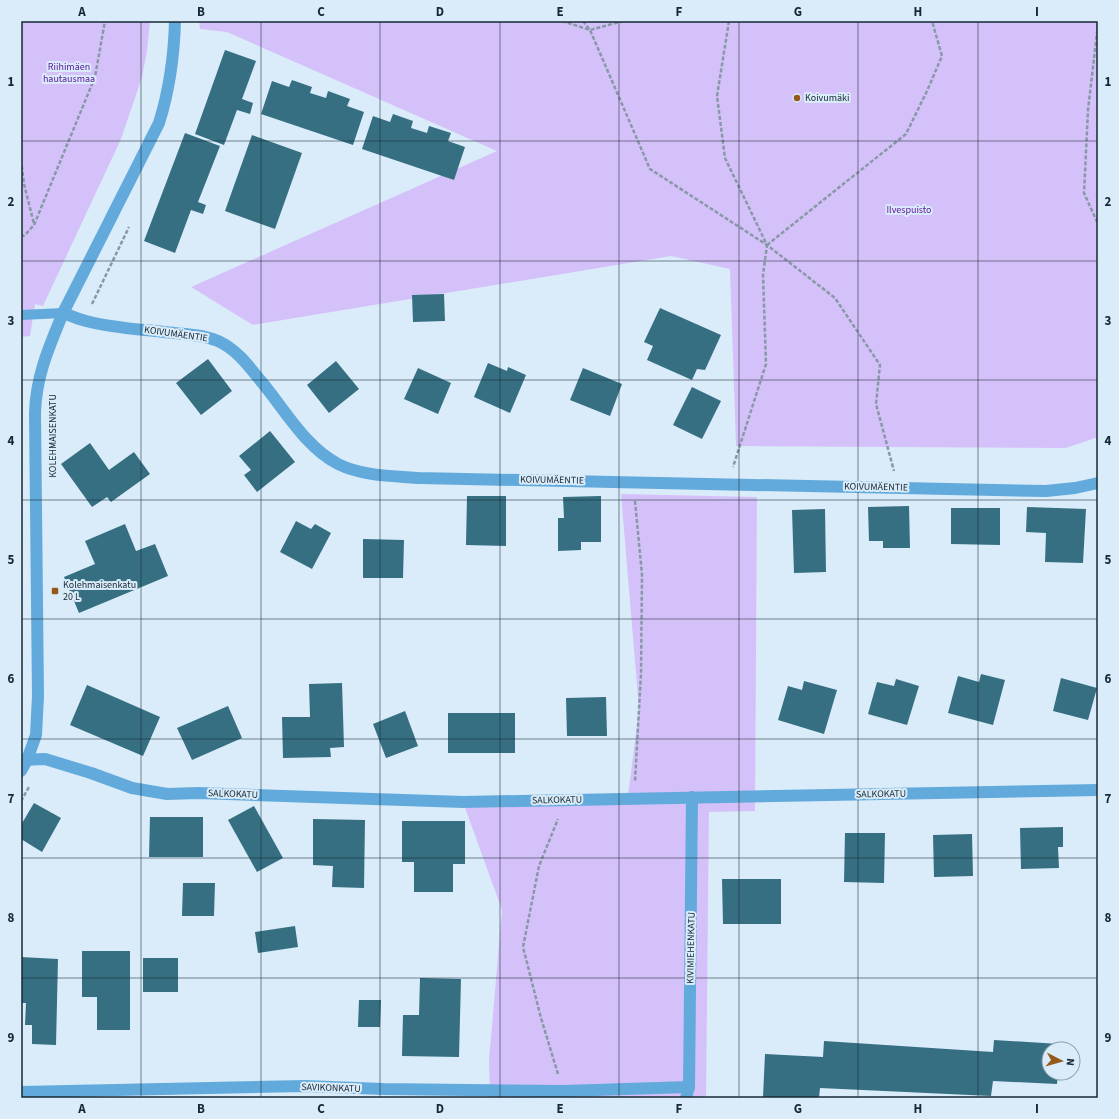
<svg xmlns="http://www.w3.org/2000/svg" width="1119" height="1119" viewBox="0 0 1119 1119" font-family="'Source Sans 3',sans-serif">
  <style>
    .green { fill: #d5c1f9 }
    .building { fill: #356f81 }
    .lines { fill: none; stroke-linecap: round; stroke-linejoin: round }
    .path { stroke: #8799a6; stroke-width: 2.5; stroke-dasharray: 4 2; stroke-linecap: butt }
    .lane { stroke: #63aadc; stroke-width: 10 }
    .street { stroke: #63aadc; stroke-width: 12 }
    .grid { fill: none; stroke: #172834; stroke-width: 1; stroke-opacity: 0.55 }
    .poi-dot { fill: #96591c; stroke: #daecf9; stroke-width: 1.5 }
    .labels { text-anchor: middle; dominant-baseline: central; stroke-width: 4; stroke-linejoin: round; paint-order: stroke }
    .park-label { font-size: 10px; fill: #5b139d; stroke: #daecf9 }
    .poi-label { font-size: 10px; fill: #172834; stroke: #daecf9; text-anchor: start }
    .street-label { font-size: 10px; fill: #172834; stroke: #daecf9 }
    .neatline { fill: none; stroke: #172834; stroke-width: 1.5 }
    .grid-label { font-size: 13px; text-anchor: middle; font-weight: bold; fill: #172834 }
  </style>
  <rect width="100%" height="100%" fill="#daecf9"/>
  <g class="green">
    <path d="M21,21H150L147,51L142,77L121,139L43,306L35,304L30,336L21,337Z"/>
    <path d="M199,21H1098V437L1066,448L736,446L730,269L671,256L253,325L191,287L497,151L227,32L200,29Z"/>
    <path d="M621,494L757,497L755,811L709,812L706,1098H490L489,1060L502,910L463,802L627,804L639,709Z"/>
  </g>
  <g class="building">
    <path d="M225,50L256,61L242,99L253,103L250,114L237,110L224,145L195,134Z"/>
    <path d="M292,80L312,87L310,93L326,98L328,91L350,99L347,106L364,112L353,145L261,114L272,81L289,87Z"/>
    <path d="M393,114L413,121L411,128L427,133L429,126L451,133L448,141L465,147L454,180L362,149L373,116L390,122Z"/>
    <path d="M185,133L220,146L198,202L206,205L203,214L191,210L175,253L144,241Z"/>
    <path d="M252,135L302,153L275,229L225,211Z"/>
    <path d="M444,294L445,321L413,322L412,295Z"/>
    <path d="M660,308L721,335L705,370L697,369L692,380L647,360L653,346L644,342Z"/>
    <path d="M208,359L232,391L201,415L176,383Z"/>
    <path d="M336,361L359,389L329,413L307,385Z"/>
    <path d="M488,363L507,371L508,367L526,375L510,413L474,397Z"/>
    <path d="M418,368L451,383L438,414L404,399Z"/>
    <path d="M583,368L622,384L610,416L570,400Z"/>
    <path d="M692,387L721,401L702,439L673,425Z"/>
    <path d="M270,431L295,462L257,492L244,475L251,470L239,456Z"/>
    <path d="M90,443L109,470L134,452L150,474L111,502L107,497L92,507L61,464Z"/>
    <path d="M467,496H506V546L466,545Z"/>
    <path d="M601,496V542H581V550L558,551V518H564L563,497Z"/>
    <path d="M909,506L910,548H883V541H869L868,507Z"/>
    <path d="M1027,507L1086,509L1083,563L1045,562L1046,533L1026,532Z"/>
    <path d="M951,508H1000V545L951,544Z"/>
    <path d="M825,509L826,572L794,573L792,510Z"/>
    <path d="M296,521L311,529L315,524L331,533L312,569L280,552Z"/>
    <path d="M125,524L136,551L155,544L168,576L79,613L64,577L95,564L85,541Z"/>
    <path d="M363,539L404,540L403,578H363Z"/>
    <path d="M981,674L1005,680L993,725L948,713L958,676L979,682Z"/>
    <path d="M1061,678L1097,688L1088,720L1053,711Z"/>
    <path d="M896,679L919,686L907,725L868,714L877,682L894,686Z"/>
    <path d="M804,681L837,690L824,734L778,720L788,686L802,690Z"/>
    <path d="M342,683L344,747L330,748L331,757L283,758L282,717H310L309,684Z"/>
    <path d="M87,685L160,717L143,756L70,725Z"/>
    <path d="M606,697L607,736H567L566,698Z"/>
    <path d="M228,706L242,738L192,760L177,728Z"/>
    <path d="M405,711L418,746L386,758L373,724Z"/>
    <rect x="448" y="713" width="67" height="40"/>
    <path d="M34,803L61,818L42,852L21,839V825Z"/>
    <path d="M254,806L283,858L257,872L228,820Z"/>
    <path d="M150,817H203V857H149Z"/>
    <path d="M313,819L365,820L364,888L332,887L333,866L313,865Z"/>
    <path d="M402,821H465V864H453V892H414V862H402Z"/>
    <path d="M1063,827V847H1058L1059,868L1021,869L1020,828Z"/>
    <path d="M845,833H885L884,883L844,882Z"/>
    <path d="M972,834L973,876L934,877L933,835Z"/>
    <path d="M722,879H781V924H723Z"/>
    <path d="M183,883H215L214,916H182Z"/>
    <path d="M295,926L298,947L258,953L255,932Z"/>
    <path d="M82,951H130V1030H97V997H82Z"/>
    <path d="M21,957L58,959L56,1045L32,1044V1025H25L26,1003H21Z"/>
    <rect x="143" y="958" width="35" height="34"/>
    <path d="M420,978L461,979L459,1057L402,1056L403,1015H419Z"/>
    <path d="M359,1000H381L380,1027H358Z"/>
    <path d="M994,1040L1059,1044V1049H1049V1073H1058L1057,1084L993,1081L991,1096L820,1088L819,1098L763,1097L765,1054L823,1057L824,1041L993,1052Z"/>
  </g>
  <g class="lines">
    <g class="path">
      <path d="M562,21L590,30L650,169L767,245L835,298L880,365L876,404L894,471"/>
      <path d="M583,21L590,30L623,21"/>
      <path d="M729,21L717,96L725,158L767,245L763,275L766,364L733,467"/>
      <path d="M1098,24L1088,110L1084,193L1098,224"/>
      <path d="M21,160L24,184L34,224"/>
      <path d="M21,237L25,235L34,225L95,77L105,21"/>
      <path d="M767,245L906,134L927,91L942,56L932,21"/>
      <path d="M92,304L129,227"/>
      <path d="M635,501L642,575L641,674L635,781"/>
      <path d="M21,801L29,787"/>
      <path d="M558,1074L541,1018L523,947L539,866L558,819"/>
    </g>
    <path class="lane" d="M21,315L63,313"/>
    <g class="street">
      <path d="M63,313C71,316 78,319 86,321C112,328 138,329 164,332C182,334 201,334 218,341C236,349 248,365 260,380C284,408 304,446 338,464C362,476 392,476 419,478L1046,491L1075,488L1098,483"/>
      <path d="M21,760L45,759L91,773L132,788L167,794L198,793L463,802L1098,790"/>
      <path d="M21,771L27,760L36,735L38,696L35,413C36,376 49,347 63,313L159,123C170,88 174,58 175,21"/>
      <path d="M21,1092L305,1086L383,1089L563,1091L689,1087"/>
      <path d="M686,1098L689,1087L692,797"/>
    </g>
  </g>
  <path class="grid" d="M141,21V1098M261,21V1098M380,21V1098M500,21V1098M619,21V1098M739,21V1098M858,21V1098M978,21V1098M21,141H1098M21,261H1098M21,380H1098M21,500H1098M21,619H1098M21,739H1098M21,858H1098M21,978H1098"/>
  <g class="poi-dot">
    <circle cx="797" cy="98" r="4"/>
    <rect x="51" y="587" width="8" height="8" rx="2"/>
  </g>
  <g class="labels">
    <g class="park-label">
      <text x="69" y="67">Riihimäen<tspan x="69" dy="12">hautausmaa</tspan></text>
      <text x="909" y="210">Ilvespuisto</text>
    </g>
    <g class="poi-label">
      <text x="805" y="98">Koivumäki</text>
      <text x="63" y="585">Kolehmaisenkatu<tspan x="63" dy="12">20 L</tspan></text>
    </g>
    <g class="street-label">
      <text transform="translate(176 334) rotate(8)">KOIVUMÄENTIE</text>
      <text transform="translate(53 436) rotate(-90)">KOLEHMAISENKATU</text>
      <text transform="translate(552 480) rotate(1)">KOIVUMÄENTIE</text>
      <text transform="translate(876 487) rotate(1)">KOIVUMÄENTIE</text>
      <text transform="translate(233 794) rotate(2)">SALKOKATU</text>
      <text transform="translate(881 794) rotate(-1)">SALKOKATU</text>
      <text transform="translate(557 800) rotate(-1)">SALKOKATU</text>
      <text transform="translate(691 948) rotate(-89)">KIVIMIEHENKATU</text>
      <text transform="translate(331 1088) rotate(2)">SAVIKONKATU</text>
    </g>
  </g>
  <rect width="1119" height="1119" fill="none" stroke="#daecf9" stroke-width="44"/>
  <g transform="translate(1061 1061) rotate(96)"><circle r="19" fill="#daecf9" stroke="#8c9eaa"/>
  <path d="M0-3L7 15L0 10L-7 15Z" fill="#96591c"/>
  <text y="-6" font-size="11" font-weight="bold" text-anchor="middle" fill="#172834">N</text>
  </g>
  <rect x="22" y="22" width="1075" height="1075" class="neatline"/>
  <g class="grid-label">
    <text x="82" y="16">A</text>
    <text x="201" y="16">B</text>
    <text x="321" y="16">C</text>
    <text x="440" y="16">D</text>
    <text x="560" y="16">E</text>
    <text x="679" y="16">F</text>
    <text x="798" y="16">G</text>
    <text x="918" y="16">H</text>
    <text x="1037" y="16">I</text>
    <text x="11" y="86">1</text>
    <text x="1108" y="86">1</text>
    <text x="11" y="206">2</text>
    <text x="1108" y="206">2</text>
    <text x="11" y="325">3</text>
    <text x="1108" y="325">3</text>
    <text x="11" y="445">4</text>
    <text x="1108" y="445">4</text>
    <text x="11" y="564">5</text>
    <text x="1108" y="564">5</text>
    <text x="11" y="683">6</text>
    <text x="1108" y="683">6</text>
    <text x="11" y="803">7</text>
    <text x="1108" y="803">7</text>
    <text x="11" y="922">8</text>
    <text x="1108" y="922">8</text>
    <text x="11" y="1042">9</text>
    <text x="1108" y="1042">9</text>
    <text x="82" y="1113">A</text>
    <text x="201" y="1113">B</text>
    <text x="321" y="1113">C</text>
    <text x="440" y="1113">D</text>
    <text x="560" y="1113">E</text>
    <text x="679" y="1113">F</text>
    <text x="798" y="1113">G</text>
    <text x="918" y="1113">H</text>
    <text x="1037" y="1113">I</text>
  </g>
</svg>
